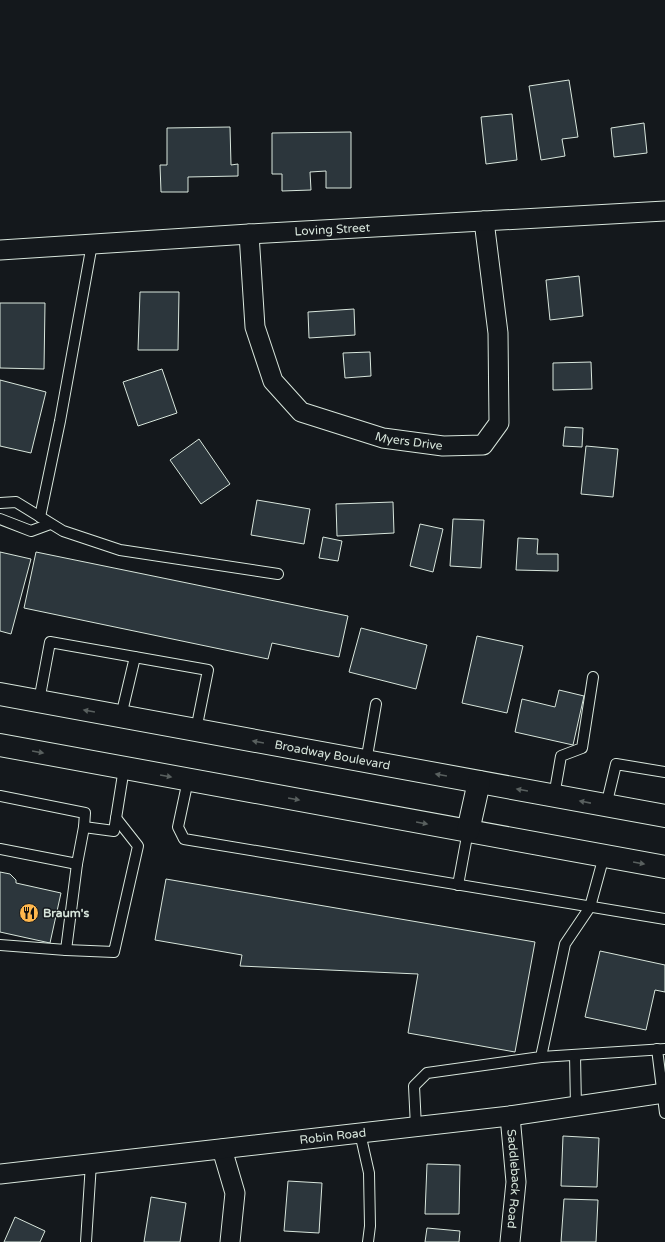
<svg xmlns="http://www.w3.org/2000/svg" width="665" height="1242" viewBox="0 0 665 1242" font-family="'Varela Round',sans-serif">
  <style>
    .building { fill: #2c363c; stroke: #d8e6dc }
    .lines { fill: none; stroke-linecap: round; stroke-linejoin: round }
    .lane-casing { stroke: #d8e6dc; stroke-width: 12 }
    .street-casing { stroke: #d8e6dc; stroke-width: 21 }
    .primary-casing { stroke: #d8e6dc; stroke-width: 24 }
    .lane { stroke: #14181c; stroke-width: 10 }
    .street { stroke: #14181c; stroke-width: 19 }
    .primary { stroke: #14181c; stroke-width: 22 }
    .oneway { fill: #59605f }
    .labels { text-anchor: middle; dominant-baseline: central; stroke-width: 3; stroke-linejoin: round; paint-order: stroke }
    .street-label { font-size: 12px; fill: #d8e6dc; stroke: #14181c }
    .poi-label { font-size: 12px; font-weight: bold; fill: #d8e6dc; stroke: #14181c; text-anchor: start }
  </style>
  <rect width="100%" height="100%" fill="#14181c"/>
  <g class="building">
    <path d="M569,80L578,137L562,139L565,156L541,160L529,86Z"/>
    <path d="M512,114L517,160L486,164L481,117Z"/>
    <path d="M644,123L647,153L614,157L611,128Z"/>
    <path d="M230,127L231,165L238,164V176L188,177V192H161L160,165H167V128Z"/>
    <path d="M351,132V188H326V171L310,172L311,190L282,191V174H272V133Z"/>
    <path d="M579,276L583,316L550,320L546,280Z"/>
    <path d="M140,292H179L178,350H138Z"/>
    <path d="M0,303H45L44,369L0,368Z"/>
    <path d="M354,309L355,335L309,338L308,312Z"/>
    <path d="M370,352L371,376L345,378L343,353Z"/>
    <path d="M591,362L592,389L553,390V363Z"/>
    <path d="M162,369L177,413L138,426L123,382Z"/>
    <path d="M0,380L46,392L31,453L0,446Z"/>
    <path d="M565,427L583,428L582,447L563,446Z"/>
    <path d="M199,439L230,484L201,504L170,460Z"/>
    <path d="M586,446L618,449L613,497L581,494Z"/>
    <path d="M257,500L310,509L304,544L251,535Z"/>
    <path d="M393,502L394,533L337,536L336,504Z"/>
    <path d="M453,519L484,520L481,568L450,566Z"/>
    <path d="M420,524L443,529L433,572L410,566Z"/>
    <path d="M323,537L342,541L338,561L319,558Z"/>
    <path d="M518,538L538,539L537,554H558V571L516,570Z"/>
    <path d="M0,552L31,559L11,634L0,631Z"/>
    <path d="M36,552L348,616L339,657L272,643L268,659L24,608Z"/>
    <path d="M361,628L427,645L416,689L349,672Z"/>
    <path d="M477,636L523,646L507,713L462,703Z"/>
    <path d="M559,690L584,696L573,745L515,732L522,699L555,707Z"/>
    <path d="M0,872L10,874L16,880V883L61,893L50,943L0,932Z"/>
    <path d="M166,879L535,942L515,1052L408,1033L418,974L240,966L242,955L155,940Z"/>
    <path d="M600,951L665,965V992L655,990L646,1030L585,1017Z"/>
    <path d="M563,1136L599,1138L597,1187L561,1186Z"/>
    <path d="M427,1164L460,1165L459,1214H425Z"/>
    <path d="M288,1181L322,1183L319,1233L284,1231Z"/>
    <path d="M151,1197L186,1203L180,1242H144Z"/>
    <path d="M564,1199L598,1200L596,1242H561Z"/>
    <path d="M15,1217L45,1231L40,1242H4Z"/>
    <path d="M427,1228L460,1231L459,1242H425Z"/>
  </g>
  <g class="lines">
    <g class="lane-casing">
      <g id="lane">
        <path d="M0,503L16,502L63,531L120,550L278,574"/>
        <path d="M40,517L60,421L92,244"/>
        <path d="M0,519L31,531L50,524"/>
        <path d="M39,701L50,642L208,670L196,730"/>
        <path d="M121,716L135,657"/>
        <path d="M366,762L376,704"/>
        <path d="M188,780L178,827L184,839L665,919"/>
        <path d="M0,796L85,813L84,827"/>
        <path d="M554,796L561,756L582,748L593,677"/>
        <path d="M606,806L616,764L665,772"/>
        <path d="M0,849L77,864L84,827L114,831L124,768"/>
        <path d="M458,885L468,831"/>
        <path d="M0,945L66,950L77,864"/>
        <path d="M66,950L114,952L138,846L116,818"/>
        <path d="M657,1049L665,1113"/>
        <path d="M575,1055L576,1107"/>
        <path d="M541,1057L665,1049"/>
        <path d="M416,1127L414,1086L427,1073L541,1057L565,944L590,907L604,856"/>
        <path d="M360,1133L369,1173L370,1226L368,1242"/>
        <path d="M86,1242L91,1163"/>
      </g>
    </g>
    <g class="street-casing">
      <g id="street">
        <path id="s1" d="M249,234L255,327L273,381L301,412L383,438L443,446L483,445L499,423L498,333L484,221"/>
        <path id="s2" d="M0,250L249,234L665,211"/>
        <path id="s3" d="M510,1116L516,1182L510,1242"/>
        <path d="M222,1149L235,1193L230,1242"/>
        <path id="s4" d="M0,1174L510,1116L665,1093"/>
      </g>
    </g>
    <g class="primary-casing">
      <g id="primary">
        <path id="s5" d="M0,694L665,816"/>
        <path d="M0,745L665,867"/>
        <path d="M468,831L479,782"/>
      </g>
    </g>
    <use href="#lane" class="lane"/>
    <use href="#street" class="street"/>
    <use href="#primary" class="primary"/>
  </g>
  <defs><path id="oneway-solid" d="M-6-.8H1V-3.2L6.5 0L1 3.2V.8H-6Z"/></defs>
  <g class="oneway">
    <use href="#oneway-solid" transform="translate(89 711) rotate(-170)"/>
    <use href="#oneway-solid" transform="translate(258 742) rotate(-170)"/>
    <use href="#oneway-solid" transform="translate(38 752) rotate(10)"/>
    <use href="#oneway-solid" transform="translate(441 775) rotate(-170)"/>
    <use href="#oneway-solid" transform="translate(166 776) rotate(10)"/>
    <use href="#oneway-solid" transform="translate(522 790) rotate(-170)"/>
    <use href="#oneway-solid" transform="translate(294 799) rotate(10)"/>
    <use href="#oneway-solid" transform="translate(585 802) rotate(-169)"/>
    <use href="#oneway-solid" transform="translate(422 823) rotate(10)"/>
    <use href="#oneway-solid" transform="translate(639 863) rotate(10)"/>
  </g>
  <defs>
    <g id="restaurant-disc" transform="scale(1)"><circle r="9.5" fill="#ffb74d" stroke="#14181c"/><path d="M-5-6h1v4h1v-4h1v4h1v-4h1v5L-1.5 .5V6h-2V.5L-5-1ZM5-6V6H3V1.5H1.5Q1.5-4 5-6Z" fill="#111"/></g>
  </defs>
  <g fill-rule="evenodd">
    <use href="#restaurant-disc" x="29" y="913"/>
  </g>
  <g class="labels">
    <g class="street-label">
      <text stroke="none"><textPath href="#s2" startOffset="333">Loving Street</textPath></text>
      <text stroke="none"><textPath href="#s1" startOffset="304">Myers Drive</textPath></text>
      <text stroke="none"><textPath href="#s5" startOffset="338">Broadway Boulevard</textPath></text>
      <text stroke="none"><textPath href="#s4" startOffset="335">Robin Road</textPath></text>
      <text stroke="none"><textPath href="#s3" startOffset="63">Saddleback Road</textPath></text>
    </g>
    <g class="poi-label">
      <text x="43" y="913">Braum's</text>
    </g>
  </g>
</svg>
